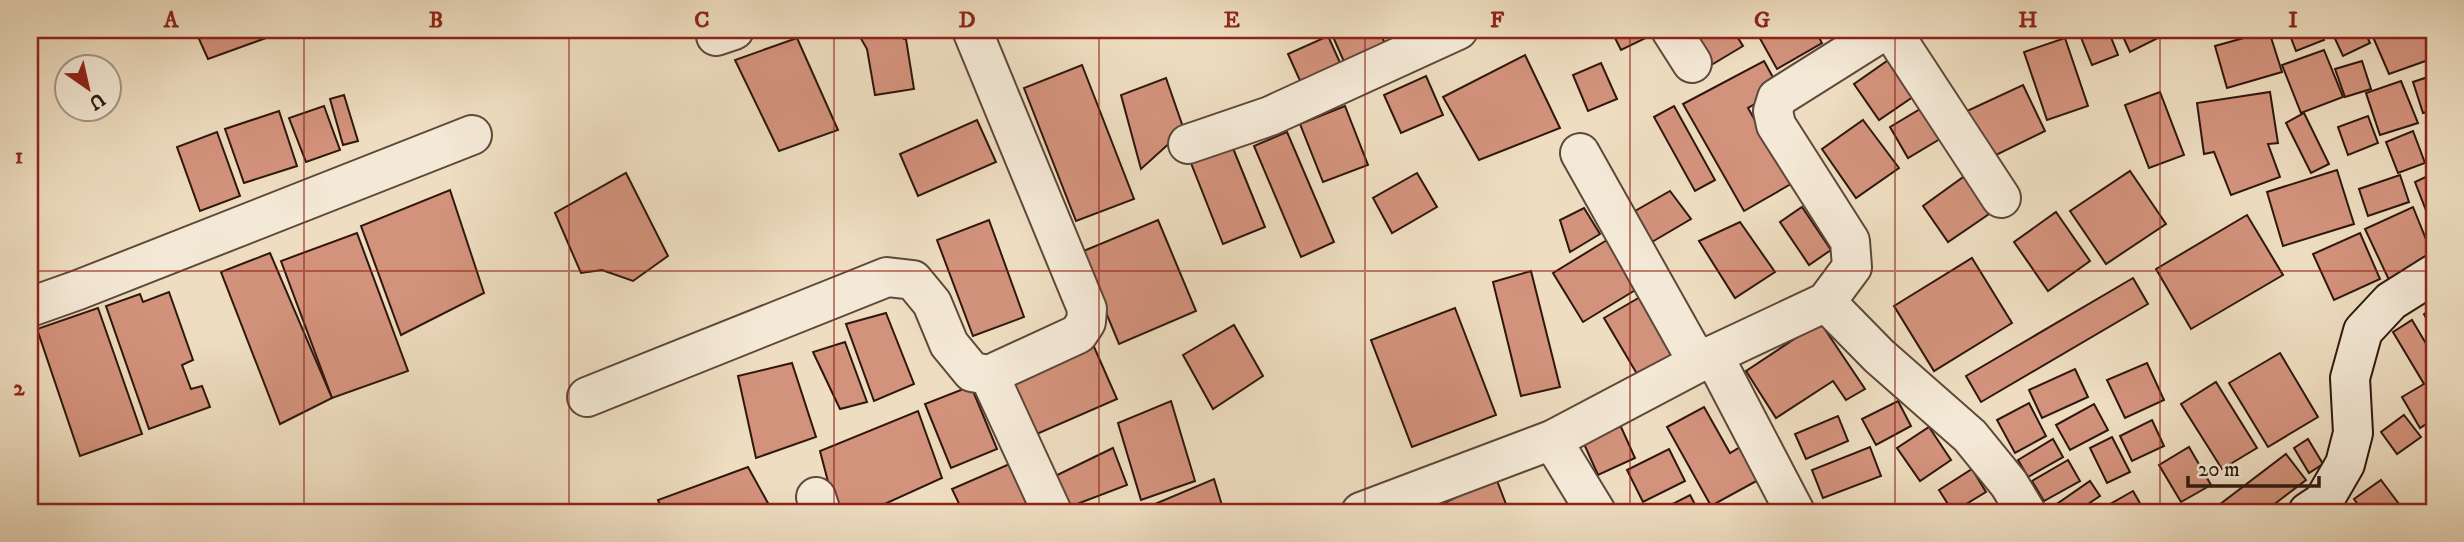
<svg xmlns="http://www.w3.org/2000/svg" width="2464" height="542" viewBox="0 0 2464 542" font-family="'IM FELL DW Pica',serif">
  <style>
    .building { fill: #d3927c; stroke: #2e170d; stroke-width: 2 }
    .lines { fill: none; stroke-linecap: round; stroke-linejoin: round }
    .street-casing { stroke: #5e483a; stroke-width: 42 }
    .secondary-casing { stroke: #2e170d; stroke-width: 42 }
    .street { stroke: #f4e9d6; stroke-width: 38 }
    .secondary { stroke: #f4e9d6; stroke-width: 38 }
    .grid { fill: none; stroke: #8f2418; stroke-width: 2; stroke-opacity: 0.55 }
    .neatline { fill: none; stroke: #8f2418; stroke-width: 2.5 }
    .grid-label { font-size: 23px; text-anchor: middle; font-weight: bold; fill: #8f2418 }
  </style>
  <rect width="100%" height="100%" fill="#eeddc0"/>
  <filter id="stains"><feTurbulence type="fractalNoise" baseFrequency=".00286" numOctaves="4"/><feColorMatrix values="0 0 0 0 .2 0 0 0 0 .09 0 0 0 0 .02 0 0 0 .5 -.17"/></filter>
  <radialGradient id="worn" r=".72"><stop offset=".6" stop-color="#630" stop-opacity="0"/><stop offset="1" stop-color="#630" stop-opacity=".3"/></radialGradient>
  <g class="building">
    <path d="M195,30H288L208,59Z"/>
    <path d="M856,30H899L904,39H906L914,89L875,95L867,49Z"/>
    <path d="M1330,30H1379L1390,55L1349,73Z"/>
    <path d="M1611,30H1655L1656,33L1621,50Z"/>
    <path d="M1685,30H1733L1743,46L1708,67Z"/>
    <path d="M1768,30H1815L1822,43L1777,69L1758,35Z"/>
    <path d="M2078,30H2108L2118,55L2092,65Z"/>
    <path d="M2120,30H2168L2170,32L2130,52Z"/>
    <path d="M2288,30H2320L2324,40L2296,51Z"/>
    <path d="M2331,30H2364L2370,43L2343,56Z"/>
    <path d="M2370,30H2401L2403,34L2414,30H2434V58L2389,74Z"/>
    <path d="M2269,31L2282,72L2227,88L2215,46Z"/>
    <path d="M1328,36L1346,76L1306,94L1288,54Z"/>
    <path d="M797,38L838,130L779,151L735,60Z"/>
    <path d="M2065,38L2088,106L2047,120L2024,52Z"/>
    <path d="M2324,50L2343,97L2301,113L2282,65Z"/>
    <path d="M1897,54L1923,90L1879,120L1854,84Z"/>
    <path d="M1525,55L1560,128L1479,160L1443,97Z"/>
    <path d="M1764,61L1780,90L1748,108L1791,184L1744,211L1683,104Z"/>
    <path d="M2362,61L2371,89L2345,97L2335,69Z"/>
    <path d="M1601,63L1617,99L1588,111L1573,75Z"/>
    <path d="M1082,65L1134,199L1076,221L1024,88Z"/>
    <path d="M2434,75V110L2423,113L2413,82Z"/>
    <path d="M1426,76L1443,115L1401,133L1384,95Z"/>
    <path d="M1166,78L1184,130L1141,169L1121,95Z"/>
    <path d="M2401,81L2418,123L2380,135L2366,93Z"/>
    <path d="M2023,85L2045,131L1990,158L1967,111Z"/>
    <path d="M2160,92L2184,155L2149,168L2125,105Z"/>
    <path d="M2270,92L2278,143L2268,144L2280,177L2231,195L2214,152L2204,154L2197,103Z"/>
    <path d="M344,95L358,141L343,145L330,99Z"/>
    <path d="M1932,102L1950,133L1908,158L1890,127Z"/>
    <path d="M324,106L340,150L306,162L289,118Z"/>
    <path d="M1345,106L1368,165L1323,182L1300,124Z"/>
    <path d="M1674,106L1715,180L1695,191L1654,117Z"/>
    <path d="M279,111L297,166L244,183L225,129Z"/>
    <path d="M2304,113L2329,164L2311,173L2286,123Z"/>
    <path d="M2368,116L2378,143L2348,155L2338,127Z"/>
    <path d="M977,120L996,162L918,196L900,154Z"/>
    <path d="M1863,120L1899,168L1856,198L1822,149Z"/>
    <path d="M2413,131L2425,163L2398,173L2386,142Z"/>
    <path d="M217,132L240,196L200,211L177,147Z"/>
    <path d="M1287,132L1334,242L1301,257L1254,146Z"/>
    <path d="M1228,136L1265,227L1223,244L1187,153Z"/>
    <path d="M2337,170L2354,224L2283,246L2267,192Z"/>
    <path d="M2130,171L2166,224L2106,264L2070,211Z"/>
    <path d="M626,173L668,256L633,281L602,270L581,273L555,213Z"/>
    <path d="M1417,173L1437,207L1392,233L1373,198Z"/>
    <path d="M2434,173V231L2415,182Z"/>
    <path d="M1966,175L1992,212L1948,242L1923,206Z"/>
    <path d="M2400,175L2409,202L2368,216L2359,189Z"/>
    <path d="M450,190L484,293L401,335L361,226Z"/>
    <path d="M1670,191L1691,219L1640,249L1621,219Z"/>
    <path d="M1802,207L1831,250L1809,265L1780,222Z"/>
    <path d="M2413,207L2434,259L2389,280L2365,229Z"/>
    <path d="M1584,208L1600,234L1570,252L1560,220Z"/>
    <path d="M2056,212L2090,261L2048,291L2014,242Z"/>
    <path d="M2247,215L2283,275L2191,329L2156,269Z"/>
    <path d="M989,220L1024,317L973,336L937,240Z"/>
    <path d="M1158,220L1196,311L1119,344L1081,252Z"/>
    <path d="M1740,222L1775,272L1735,298L1699,241Z"/>
    <path d="M357,233L408,371L332,398L281,261Z"/>
    <path d="M2360,233L2380,279L2334,300L2313,254Z"/>
    <path d="M1607,240L1637,289L1583,322L1553,273Z"/>
    <path d="M270,253L332,398L280,424L221,272Z"/>
    <path d="M1972,258L2012,323L1934,371L1894,306Z"/>
    <path d="M1531,271L1560,387L1521,396L1493,282Z"/>
    <path d="M2133,278L2148,304L1981,402L1966,376Z"/>
    <path d="M169,292L193,360L182,365L191,389L202,386L210,407L149,429L106,306L140,294L143,302Z"/>
    <path d="M1647,293L1683,354L1640,379L1604,318Z"/>
    <path d="M98,308L142,434L80,456L37,329Z"/>
    <path d="M1455,308L1496,415L1412,447L1371,340Z"/>
    <path d="M2434,308V333L2424,314Z"/>
    <path d="M886,313L914,384L874,401L846,324Z"/>
    <path d="M2412,320L2434,357V419L2420,428L2402,397L2424,384L2393,332Z"/>
    <path d="M1820,322L1865,389L1846,400L1833,381L1776,418L1746,371Z"/>
    <path d="M1234,325L1263,376L1213,409L1183,355Z"/>
    <path d="M1091,340L1117,399L1030,437L1003,382Z"/>
    <path d="M845,342L867,402L840,409L813,352Z"/>
    <path d="M2280,353L2318,417L2268,447L2229,383Z"/>
    <path d="M792,363L816,437L756,458L738,376Z"/>
    <path d="M2147,363L2164,400L2125,418L2107,380Z"/>
    <path d="M2075,369L2088,397L2042,418L2029,390Z"/>
    <path d="M2216,382L2257,448L2222,469L2181,404Z"/>
    <path d="M971,386L997,449L951,468L925,404Z"/>
    <path d="M1171,401L1195,481L1141,500L1118,423Z"/>
    <path d="M1898,401L1911,426L1876,445L1862,419Z"/>
    <path d="M2029,403L2046,436L2015,453L1997,420Z"/>
    <path d="M2094,404L2108,430L2070,450L2056,425Z"/>
    <path d="M1704,407L1730,453L1752,440L1771,473L1711,506L1667,427Z"/>
    <path d="M918,411L942,478L867,512H836L820,451Z"/>
    <path d="M2404,415L2421,437L2397,454L2381,432Z"/>
    <path d="M1838,416L1848,441L1806,459L1795,434Z"/>
    <path d="M1617,418L1635,458L1598,475L1580,435Z"/>
    <path d="M2152,420L2164,446L2132,461L2120,436Z"/>
    <path d="M1929,427L1951,460L1920,481L1897,448Z"/>
    <path d="M2112,437L2130,472L2107,483L2090,448Z"/>
    <path d="M2053,439L2063,457L2028,477L2018,460Z"/>
    <path d="M2308,439L2323,464L2309,473L2294,448Z"/>
    <path d="M1870,447L1881,476L1823,498L1812,470Z"/>
    <path d="M2189,447L2211,485L2181,502L2159,465Z"/>
    <path d="M1113,448L1127,485L1064,509L1053,477Z"/>
    <path d="M1669,449L1685,481L1643,502L1627,470Z"/>
    <path d="M2286,454L2306,480L2264,512H2225L2219,505Z"/>
    <path d="M1019,460L1042,512H963L952,489Z"/>
    <path d="M2068,460L2080,481L2044,501L2032,481Z"/>
    <path d="M748,467L769,505L747,512H663L658,500Z"/>
    <path d="M1972,469L1986,492L1953,512L1939,490Z"/>
    <path d="M1496,478L1509,512H1443L1440,505Z"/>
    <path d="M1214,479L1224,512H1144L1143,509Z"/>
    <path d="M2381,480L2405,512H2363L2354,499Z"/>
    <path d="M2090,481L2100,496L2076,512H2049L2048,510Z"/>
    <path d="M2133,491L2145,512H2096Z"/>
    <path d="M1690,495L1699,512H1657Z"/>
  </g>
  <g class="lines">
    <g class="street-casing">
      <g id="street">
        <path d="M1671,30L1692,63"/>
        <path d="M1885,30L1777,98L1773,111L1776,125L1850,241L1852,267L1826,302L1879,356L1970,436L2009,484L2026,512"/>
        <path d="M1891,30L2001,198"/>
        <path d="M716,36L734,30"/>
        <path d="M1188,144L1270,116L1458,30"/>
        <path d="M1580,153L1698,363"/>
        <path d="M30,307L78,290L472,135"/>
        <path d="M1713,355L1795,512"/>
        <path d="M989,375L1052,512"/>
        <path d="M587,397L887,277L913,280L932,303L949,344L972,372L989,375L1078,334L1086,322L1087,309L972,30"/>
        <path d="M1552,440L1596,512"/>
        <path d="M816,497L821,512"/>
        <path d="M1361,512L1552,440L1713,355L1826,302"/>
      </g>
    </g>
    <g class="secondary-casing">
      <path id="secondary" d="M2308,512L2323,502L2345,464L2353,433L2350,378L2363,331L2391,301L2434,274"/>
    </g>
    <use href="#street" class="street"/>
    <use href="#secondary" class="secondary"/>
  </g>
  <path class="grid" d="M304,30V512M569,30V512M834,30V512M1099,30V512M1365,30V512M1630,30V512M1895,30V512M2160,30V512M30,271H2434"/>
  <rect width="2464" height="542" fill="none" stroke="#eeddc0" stroke-width="77"/>
  <g transform="translate(88 88) rotate(146)"><circle r="33" fill="#f4e9d6" stroke="#a59586" stroke-width="2"/>
  <path d="M0-5L12 26L0 18L-12 26Z" fill="#8f2418"/>
  <text y="-10" font-size="19" font-weight="bold" text-anchor="middle" fill="#2e170d">U</text>
  </g>
  <path d="M2188 476v10h131v-10" fill="none" stroke="#2e170d" stroke-width="3.5"/>
  <text x="2198" y="476" font-size="21" fill="#2e170d" stroke="#f4e9d6" stroke-width="5" paint-order="stroke">20 m</text>
  <rect x="38" y="38" width="2388" height="466" class="neatline"/>
  <g class="grid-label">
    <text x="171" y="27">A</text>
    <text x="436" y="27">B</text>
    <text x="702" y="27">C</text>
    <text x="967" y="27">D</text>
    <text x="1232" y="27">E</text>
    <text x="1497" y="27">F</text>
    <text x="1762" y="27">G</text>
    <text x="2028" y="27">H</text>
    <text x="2293" y="27">I</text>
    <text x="19" y="163">1</text>
    <text x="19" y="395">2</text>
  </g>
  <rect width="100%" height="100%" filter="url(#stains)"/>
  <rect width="100%" height="100%" fill="url(#worn)"/>
</svg>
